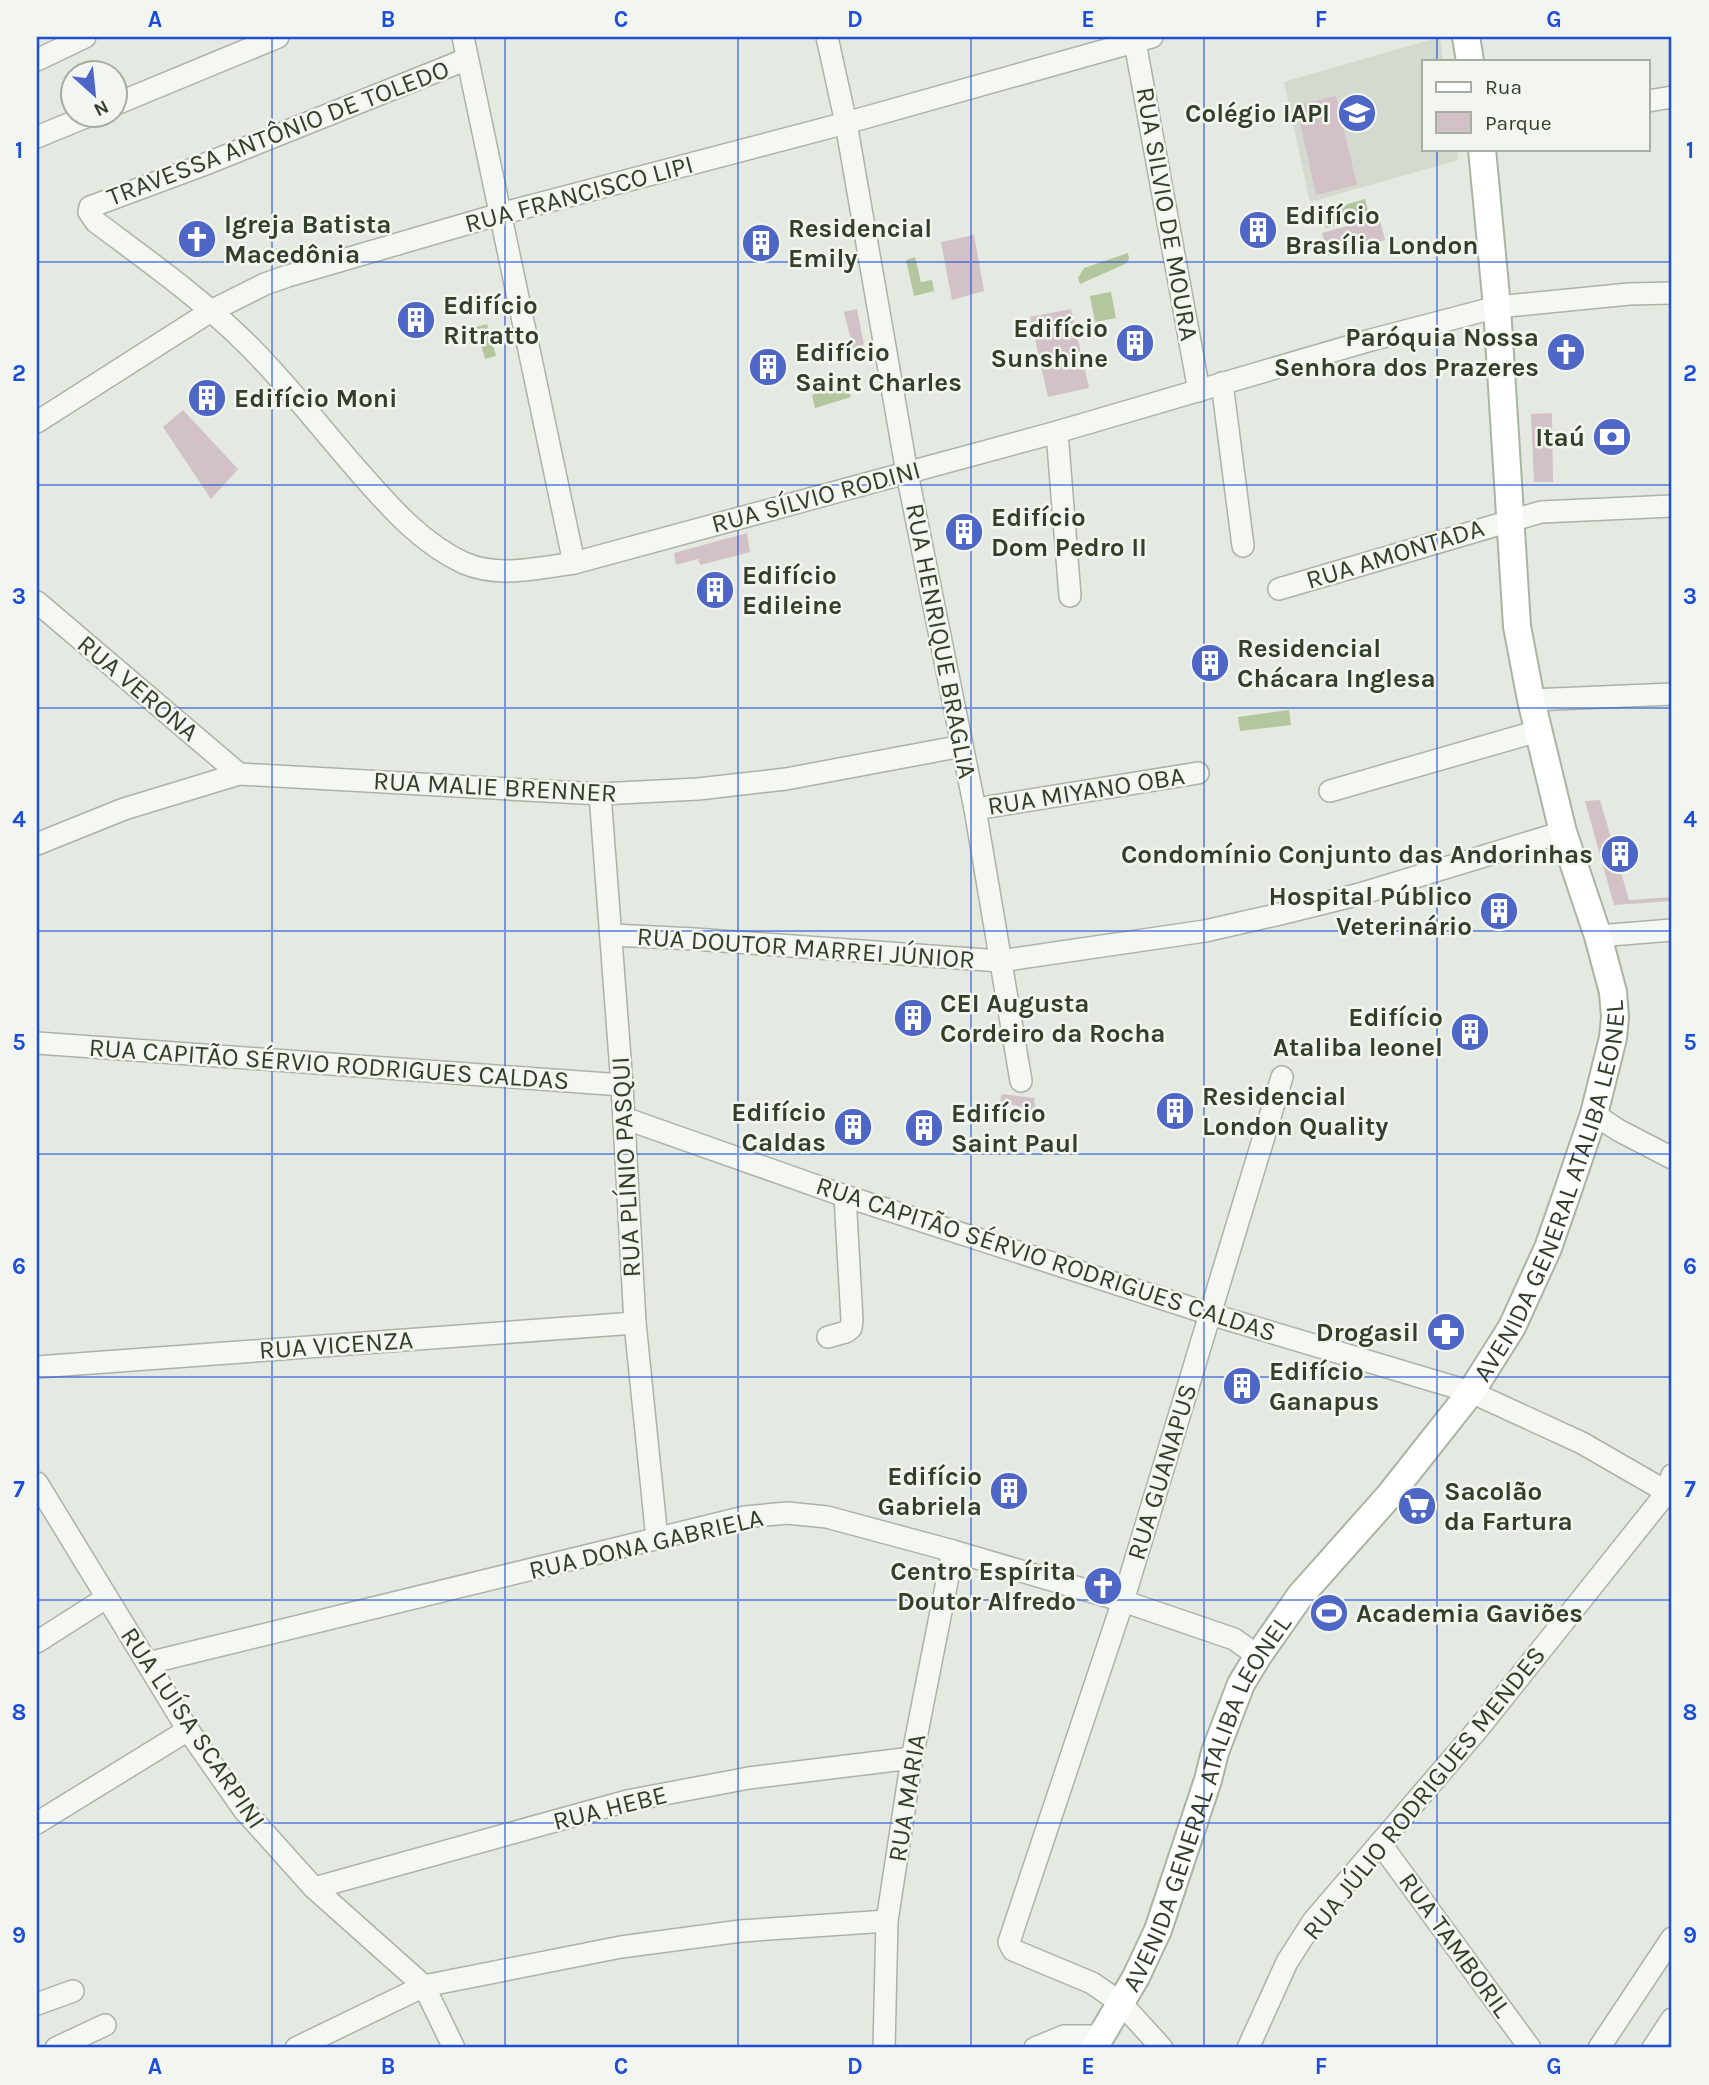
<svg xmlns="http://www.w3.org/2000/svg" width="1709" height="2085" viewBox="0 0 1709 2085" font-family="Karla,sans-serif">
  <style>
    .built { fill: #d4dacf }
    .green { fill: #d2c2c7 }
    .water { fill: #b4c69e }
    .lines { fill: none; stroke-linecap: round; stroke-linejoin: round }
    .minor-casing { stroke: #abb3a6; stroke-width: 24 }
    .major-casing { stroke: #a9b4a1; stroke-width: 30 }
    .minor { stroke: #f5f7f3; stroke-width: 21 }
    .major { stroke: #fff; stroke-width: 26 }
    .grid { fill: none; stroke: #1d4ed8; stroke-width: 2; stroke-opacity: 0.55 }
    .labels { text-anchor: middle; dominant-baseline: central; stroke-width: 5; stroke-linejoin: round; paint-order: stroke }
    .poi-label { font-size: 26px; font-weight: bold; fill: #333f2a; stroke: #f3f6f0; text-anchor: start }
    .street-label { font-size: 26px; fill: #333f2a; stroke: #f3f6f0 }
    .neatline { fill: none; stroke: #1d4ed8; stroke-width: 2.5 }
    .grid-label { font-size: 23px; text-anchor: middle; font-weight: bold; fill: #1d4ed8 }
  </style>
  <rect width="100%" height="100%" fill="#e4e9e1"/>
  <path class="built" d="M1440,37L1443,61H1424V149H1457L1458,160L1310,202L1284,82Z"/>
  <g class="green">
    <path d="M1336,96L1357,185L1316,195L1296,105Z"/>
    <path d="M1379,217L1385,240L1328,256L1322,233Z"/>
    <path d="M974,235L984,291L952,300L941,242Z"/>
    <path d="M857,309L864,345L853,348L844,312Z"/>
    <path d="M1071,309L1089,388L1048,397L1030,317Z"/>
    <path d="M183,410L238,469L211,499L163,427Z"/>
    <path d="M1552,413L1553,482H1534L1531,414Z"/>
    <path d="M747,533L750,552L700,565L698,559L676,565L674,553Z"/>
    <path d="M1600,800L1629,900L1672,897V901L1614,905L1585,801Z"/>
    <path d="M1002,1094L1034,1098L1036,1111L1000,1101Z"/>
  </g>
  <g class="water">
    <path d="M1365,199L1369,215L1326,228L1321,212Z"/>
    <path d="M1128,253L1129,259L1125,264L1080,284L1078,278L1084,268Z"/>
    <path d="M915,257L921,282L932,280L934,291L914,296L906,260Z"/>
    <path d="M1111,292L1116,318L1095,322L1090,296Z"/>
    <path d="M487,324L496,356L485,359L476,327Z"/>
    <path d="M845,379L851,397L815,408L812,395L836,388L835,382Z"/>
    <path d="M1289,710L1291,725L1240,731L1238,717Z"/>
  </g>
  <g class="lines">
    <g class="minor-casing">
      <g id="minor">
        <path d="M463,37L574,563"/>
        <path d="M827,37L846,123L907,473L975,809L1021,1081"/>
        <path d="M1134,37L1199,391"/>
        <path d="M467,59L203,165L90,207L89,212L96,222C148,261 202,299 248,345C288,385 323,431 360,473C390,507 422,544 464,563C498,578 539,568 574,563L1057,432L1371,340L1497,307L1629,294L1672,293"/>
        <path d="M37,60L85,37"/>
        <path d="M1648,101L1672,97"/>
        <path d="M116,104L278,37"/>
        <path d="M37,137L88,116"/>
        <path d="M1222,383L1243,546"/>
        <path d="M37,422L211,311L265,284L288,276L500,214L846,123L1152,37"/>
        <path d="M1057,432L1070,596"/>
        <path d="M1279,589L1541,512L1672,506"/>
        <path d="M37,602L239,774"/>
        <path d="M1531,700L1672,694"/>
        <path d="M1330,791L1538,731"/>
        <path d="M600,794L622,1085L635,1323L657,1539"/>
        <path d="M975,809L1198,773"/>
        <path d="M37,844L124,809L239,774L600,794L698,789L786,779L962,746"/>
        <path d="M612,935L694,939L1000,961L1205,931L1280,914L1360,894L1563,832"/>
        <path d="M1598,936L1672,930"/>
        <path d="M37,1043L622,1085"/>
        <path d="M1594,1114L1618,1130L1672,1158"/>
        <path d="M624,1118L845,1196L1210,1314L1471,1392L1582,1443L1667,1492"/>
        <path d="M828,1337L846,1332L851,1328L852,1320L845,1196"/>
        <path d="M37,1367L635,1323"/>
        <path d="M37,1483L188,1730L244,1810L314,1888L424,1986L454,2048"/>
        <path d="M37,1642L106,1598"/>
        <path d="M148,1663L745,1517L787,1513L827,1517L953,1551L1123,1601L1234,1639L1258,1656"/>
        <path d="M37,1823L188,1730"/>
        <path d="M1380,1843L1530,2048"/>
        <path d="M314,1888L627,1801L749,1778L912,1758"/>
        <path d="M37,2004L73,1991"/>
        <path d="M56,2048L105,2025"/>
        <path d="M296,2048L424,1986L621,1947L741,1931L887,1921"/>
        <path d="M884,2048L887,1921L912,1758L953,1551"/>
        <path d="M1035,2048L1064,2036H1101"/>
        <path d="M1162,2048L1121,2003L1092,1983L1013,1950L1009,1942L1123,1601L1282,1077"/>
        <path d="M1248,2048L1287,1962L1314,1920L1478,1729L1660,1501L1667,1492L1672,1475"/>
        <path d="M1599,2048L1672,1938"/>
        <path d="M1653,2048L1672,2019"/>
      </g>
    </g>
    <g class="major-casing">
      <g id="major">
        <path d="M1466,37L1470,61"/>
        <path id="s1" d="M1094,2048L1136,1977L1158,1930L1208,1780L1215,1752L1241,1684L1258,1656L1300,1596L1388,1497L1471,1392L1512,1327L1548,1248L1564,1202L1594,1114L1613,1038L1615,1017L1613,992L1598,936L1563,832L1531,700L1517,626L1497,307L1482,149"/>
      </g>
    </g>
    <use href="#minor" class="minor"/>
    <use href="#major" class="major"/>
  </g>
  <path class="grid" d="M272,37V2048M505,37V2048M738,37V2048M971,37V2048M1204,37V2048M1437,37V61M1437,149V2048M37,262H1672M37,485H1672M37,708H1672M37,931H1672M37,1154H1672M37,1377H1672M37,1600H1672M37,1823H1672"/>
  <defs>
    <g id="school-disc" transform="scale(2.0125)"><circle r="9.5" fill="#4e67c6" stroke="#f3f6f0"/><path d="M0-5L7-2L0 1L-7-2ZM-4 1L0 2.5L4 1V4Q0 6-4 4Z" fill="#fff"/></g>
    <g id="building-disc" transform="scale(2.0125)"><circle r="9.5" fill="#4e67c6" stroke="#f3f6f0"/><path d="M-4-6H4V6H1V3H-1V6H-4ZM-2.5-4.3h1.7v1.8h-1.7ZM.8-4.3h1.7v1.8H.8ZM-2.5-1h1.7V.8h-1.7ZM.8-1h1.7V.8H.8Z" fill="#fff"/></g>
    <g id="church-disc" transform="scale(2.0125)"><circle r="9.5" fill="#4e67c6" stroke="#f3f6f0"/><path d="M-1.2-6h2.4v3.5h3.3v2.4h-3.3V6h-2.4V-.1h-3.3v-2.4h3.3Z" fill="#fff"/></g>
    <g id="bank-disc" transform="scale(2.0125)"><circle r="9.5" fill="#4e67c6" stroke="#f3f6f0"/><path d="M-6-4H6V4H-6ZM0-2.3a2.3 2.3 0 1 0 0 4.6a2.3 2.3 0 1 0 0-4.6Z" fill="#fff"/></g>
    <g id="pharmacy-disc" transform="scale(2.0125)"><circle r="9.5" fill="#4e67c6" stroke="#f3f6f0"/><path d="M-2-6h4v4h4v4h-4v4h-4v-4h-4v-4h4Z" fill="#fff"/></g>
    <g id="supermarket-disc" transform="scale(2.0125)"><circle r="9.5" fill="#4e67c6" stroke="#f3f6f0"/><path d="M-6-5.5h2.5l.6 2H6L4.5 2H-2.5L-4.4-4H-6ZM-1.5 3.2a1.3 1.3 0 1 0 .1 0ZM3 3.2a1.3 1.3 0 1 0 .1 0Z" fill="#fff"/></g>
    <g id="stadium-disc" transform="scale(2.0125)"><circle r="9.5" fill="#4e67c6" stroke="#f3f6f0"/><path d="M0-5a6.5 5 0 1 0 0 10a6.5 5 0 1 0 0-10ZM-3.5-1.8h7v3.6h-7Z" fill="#fff"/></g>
  </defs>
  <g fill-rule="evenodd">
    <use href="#school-disc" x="1357" y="113"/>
    <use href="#building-disc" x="1258" y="230"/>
    <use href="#church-disc" x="197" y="239"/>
    <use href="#building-disc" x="761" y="243"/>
    <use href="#building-disc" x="416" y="320"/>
    <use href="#building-disc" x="1135" y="343"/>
    <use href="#church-disc" x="1566" y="352"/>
    <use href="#building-disc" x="768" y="367"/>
    <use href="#building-disc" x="207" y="398"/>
    <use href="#bank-disc" x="1612" y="437"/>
    <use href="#building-disc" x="964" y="532"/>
    <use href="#building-disc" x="715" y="590"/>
    <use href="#building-disc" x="1210" y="663"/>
    <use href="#building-disc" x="1620" y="854"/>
    <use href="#building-disc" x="1499" y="911"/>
    <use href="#building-disc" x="913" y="1018"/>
    <use href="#building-disc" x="1470" y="1032"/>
    <use href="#building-disc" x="1175" y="1111"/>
    <use href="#building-disc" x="853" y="1127"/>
    <use href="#building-disc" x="924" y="1128"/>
    <use href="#pharmacy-disc" x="1446" y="1332"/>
    <use href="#building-disc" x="1242" y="1386"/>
    <use href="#building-disc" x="1009" y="1491"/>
    <use href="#supermarket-disc" x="1417" y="1506"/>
    <use href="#church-disc" x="1103" y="1586"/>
    <use href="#stadium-disc" x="1329" y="1613"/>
  </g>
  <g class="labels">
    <g class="poi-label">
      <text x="1330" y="113" text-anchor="end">Colégio IAPI</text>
      <text x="1285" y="215">Edifício<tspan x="1285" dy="30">Brasília London</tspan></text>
      <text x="224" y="224">Igreja Batista<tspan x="224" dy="30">Macedônia</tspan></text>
      <text x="788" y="228">Residencial<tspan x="788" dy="30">Emily</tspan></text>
      <text x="443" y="305">Edifício<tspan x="443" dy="30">Ritratto</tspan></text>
      <text x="1108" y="328" text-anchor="end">Edifício<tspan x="1108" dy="30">Sunshine</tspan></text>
      <text x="1539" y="337" text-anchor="end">Paróquia Nossa<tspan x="1539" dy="30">Senhora dos Prazeres</tspan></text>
      <text x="795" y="352">Edifício<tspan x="795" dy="30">Saint Charles</tspan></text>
      <text x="234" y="398">Edifício Moni</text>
      <text x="1585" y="437" text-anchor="end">Itaú</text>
      <text x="991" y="517">Edifício<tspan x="991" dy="30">Dom Pedro II</tspan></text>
      <text x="742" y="575">Edifício<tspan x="742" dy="30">Edileine</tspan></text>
      <text x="1237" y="648">Residencial<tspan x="1237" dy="30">Chácara Inglesa</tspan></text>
      <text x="1593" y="854" text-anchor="end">Condomínio Conjunto das Andorinhas</text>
      <text x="1472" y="896" text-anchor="end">Hospital Público<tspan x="1472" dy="30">Veterinário</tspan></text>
      <text x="940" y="1003">CEI Augusta<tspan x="940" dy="30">Cordeiro da Rocha</tspan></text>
      <text x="1443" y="1017" text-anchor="end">Edifício<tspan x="1443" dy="30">Ataliba leonel</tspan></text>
      <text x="1202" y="1096">Residencial<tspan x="1202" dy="30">London Quality</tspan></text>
      <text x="826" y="1112" text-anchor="end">Edifício<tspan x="826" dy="30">Caldas</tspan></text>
      <text x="951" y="1113">Edifício<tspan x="951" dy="30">Saint Paul</tspan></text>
      <text x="1419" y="1332" text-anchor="end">Drogasil</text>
      <text x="1269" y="1371">Edifício<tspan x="1269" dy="30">Ganapus</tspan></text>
      <text x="982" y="1476" text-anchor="end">Edifício<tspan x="982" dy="30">Gabriela</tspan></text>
      <text x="1444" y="1491">Sacolão<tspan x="1444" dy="30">da Fartura</tspan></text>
      <text x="1076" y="1571" text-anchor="end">Centro Espírita<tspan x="1076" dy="30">Doutor Alfredo</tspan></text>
      <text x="1356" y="1613">Academia Gaviões</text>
    </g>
    <g class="street-label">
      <text transform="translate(278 133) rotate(-21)">TRAVESSA ANTÔNIO DE TOLEDO</text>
      <text transform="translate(579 194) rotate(-15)">RUA FRANCISCO LIPI</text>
      <text transform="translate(1167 214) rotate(80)">RUA SILVIO DE MOURA</text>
      <text transform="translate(816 497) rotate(-15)">RUA SÍLVIO RODINI</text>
      <text transform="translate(1395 554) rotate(-17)">RUA AMONTADA</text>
      <text transform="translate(941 641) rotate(79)">RUA HENRIQUE BRAGLIA</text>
      <text transform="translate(138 688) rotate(40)">RUA VERONA</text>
      <text transform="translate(495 787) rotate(3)">RUA MALIE BRENNER</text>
      <text transform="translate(1086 791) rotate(-9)">RUA MIYANO OBA</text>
      <text transform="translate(806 948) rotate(4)">RUA DOUTOR MARREI JÚNIOR</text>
      <text transform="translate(329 1064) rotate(4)">RUA CAPITÃO SÉRVIO RODRIGUES CALDAS</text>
      <text transform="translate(626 1167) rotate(-93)">RUA PLÍNIO PASQUI</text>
      <text stroke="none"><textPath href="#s1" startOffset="985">AVENIDA GENERAL ATALIBA LEONEL</textPath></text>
      <text transform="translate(1046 1259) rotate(18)">RUA CAPITÃO SÉRVIO RODRIGUES CALDAS</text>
      <text transform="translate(336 1345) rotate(-4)">RUA VICENZA</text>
      <text transform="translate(1162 1472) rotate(-73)">RUA GUANAPUS</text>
      <text transform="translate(646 1544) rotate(-13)">RUA DONA GABRIELA</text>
      <text transform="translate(193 1728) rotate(56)">RUA LUÍSA SCARPINI</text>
      <text transform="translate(1424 1793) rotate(-51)">RUA JÚLIO RODRIGUES MENDES</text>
      <text transform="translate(907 1798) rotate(-81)">RUA MARIA</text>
      <text stroke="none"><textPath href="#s1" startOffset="271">AVENIDA GENERAL ATALIBA LEONEL</textPath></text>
      <text transform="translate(610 1808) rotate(-14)">RUA HEBE</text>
      <text transform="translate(1455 1945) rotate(54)">RUA TAMBORIL</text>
    </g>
  </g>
  <rect width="1709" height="2085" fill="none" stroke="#f3f6f0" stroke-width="77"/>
  <rect x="1422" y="60" width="228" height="91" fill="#f3f6f0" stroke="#a6ada1" stroke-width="2"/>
  <rect x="1436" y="82" width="35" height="10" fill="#ffffff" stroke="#a6ada1" stroke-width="2"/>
  <text x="1485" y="94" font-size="21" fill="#333f2a">Rua</text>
  <rect x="1436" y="112" width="35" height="21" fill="#d2c2c7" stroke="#a6ada1" stroke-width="2"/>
  <text x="1485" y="130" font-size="21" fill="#333f2a">Parque</text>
  <g transform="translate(94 94) rotate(153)"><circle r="33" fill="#f3f6f0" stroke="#a6ada1" stroke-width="2"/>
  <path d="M0-5L12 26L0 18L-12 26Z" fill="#4e67c6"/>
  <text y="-10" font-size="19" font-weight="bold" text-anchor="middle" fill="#333f2a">N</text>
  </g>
  <rect x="38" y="38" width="1632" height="2008" class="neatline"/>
  <g class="grid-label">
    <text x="155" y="27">A</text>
    <text x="388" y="27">B</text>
    <text x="621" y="27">C</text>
    <text x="855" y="27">D</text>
    <text x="1088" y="27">E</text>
    <text x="1321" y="27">F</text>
    <text x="1554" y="27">G</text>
    <text x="19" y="158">1</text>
    <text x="1690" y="158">1</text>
    <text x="19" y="381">2</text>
    <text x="1690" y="381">2</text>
    <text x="19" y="604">3</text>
    <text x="1690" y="604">3</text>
    <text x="19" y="827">4</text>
    <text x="1690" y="827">4</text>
    <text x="19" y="1050">5</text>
    <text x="1690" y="1050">5</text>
    <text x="19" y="1274">6</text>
    <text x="1690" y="1274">6</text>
    <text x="19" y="1497">7</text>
    <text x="1690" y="1497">7</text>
    <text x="19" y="1720">8</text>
    <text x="1690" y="1720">8</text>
    <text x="19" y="1943">9</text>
    <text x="1690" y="1943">9</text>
    <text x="155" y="2074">A</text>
    <text x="388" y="2074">B</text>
    <text x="621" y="2074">C</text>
    <text x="855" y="2074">D</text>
    <text x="1088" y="2074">E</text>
    <text x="1321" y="2074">F</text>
    <text x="1554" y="2074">G</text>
  </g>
</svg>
